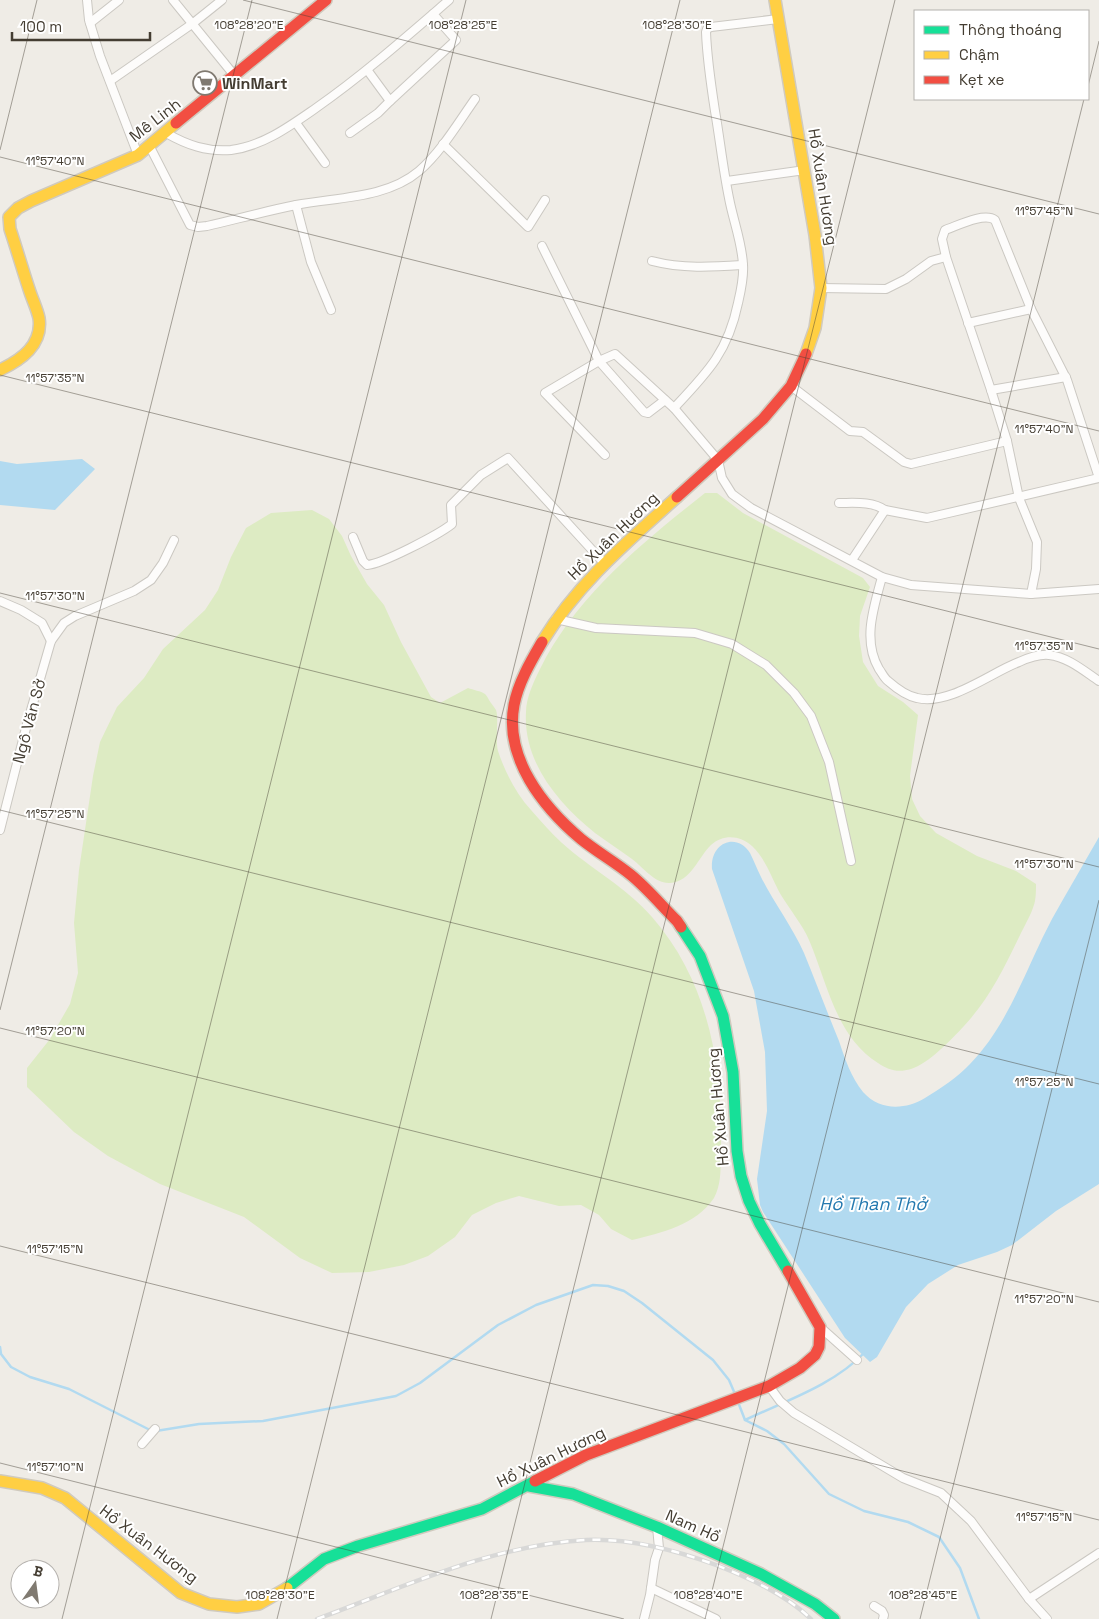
<svg xmlns="http://www.w3.org/2000/svg" width="1099" height="1619" viewBox="0 0 1099 1619" font-family="'Space Grotesk',sans-serif">
  <style>
    .green { fill: #ddebc3 }
    .water { fill: #b2daf0 }
    .lines { fill: none; stroke-linecap: round; stroke-linejoin: round }
    .stream { stroke: #b2daf0; stroke-width: 2.5 }
    .street-casing { stroke: #cbc8c2; stroke-width: 10 }
    .fast-casing { stroke: #d0cabe; stroke-width: 14 }
    .slow-casing { stroke: #d0cabe; stroke-width: 14 }
    .jam-casing { stroke: #d0cabe; stroke-width: 14 }
    .street { stroke: #fdfcfb; stroke-width: 8 }
    .fast { stroke: #16e098; stroke-width: 11 }
    .slow { stroke: #ffcf43; stroke-width: 11 }
    .jam { stroke: #f24e42; stroke-width: 11 }
    .rail-casing { stroke: #d8d8d7; stroke-width: 4.5 }
    .rail { stroke: #fff; stroke-width: 2.5; stroke-dasharray: 8; stroke-linecap: butt }
    .ticks { fill: none; stroke: #443d32; stroke-width: 1; stroke-opacity: 0.45 }
    .labels { text-anchor: middle; dominant-baseline: central; stroke-width: 4; stroke-linejoin: round; paint-order: stroke }
    .poi-label { font-size: 16px; font-weight: bold; fill: #443d32; stroke: #fff; text-anchor: start }
    .street-label { font-size: 16px; fill: #443d32; stroke: #fff }
    .water-label { font-size: 18px; font-style: italic; fill: #2479af; stroke: #fff }
    .ticks-label { font-size: 12px; text-anchor: middle; fill: #443d32; stroke: #fff; stroke-width: 4; stroke-linejoin: round; paint-order: stroke }
  </style>
  <rect width="100%" height="100%" fill="#efece6"/>
  <g class="green">
    <path d="M705,493H717L743,513L863,578L870,587L860,616L859,636L863,662L878,686L903,702L918,715L910,776L912,799L920,816L936,833L977,856L1016,871L1036,884C1036,889 1036,895 1035,901C1033,911 1026,923 1021,933C1005,966 990,998 964,1026C952,1039 928,1064 911,1069C898,1073 888,1070 878,1063C836,1037 827,982 809,940C802,924 790,910 781,895C772,879 766,859 752,846C740,835 723,834 711,845C699,856 691,882 670,883C655,884 644,868 632,859C620,850 607,842 595,833C558,803 523,762 526,712C526,698 534,681 540,669C576,596 642,543 705,493Z"/>
    <path d="M312,510L329,519L342,536L351,556L367,584L384,605L401,642L431,697L440,703L468,688C473,690 481,691 485,694C487,696 488,698 489,700C491,703 494,707 496,710C499,718 495,740 498,751C505,772 516,794 531,810C541,821 551,833 562,843C591,869 626,887 652,917C707,980 722,1061 721,1142C720,1160 723,1182 714,1198C696,1225 661,1233 632,1240L611,1229L599,1215L581,1205L559,1206L519,1196L496,1203L472,1215L455,1237L428,1256L404,1265L369,1272L332,1273L300,1258L244,1217L160,1184L108,1156L74,1132L27,1087V1068L50,1039L70,1004L78,973L74,923L79,870L93,776L100,742L117,707L144,678L163,649L205,610L218,590L231,557L246,528L271,513Z"/>
  </g>
  <g class="water">
    <path d="M82,459L95,469L55,510L0,505V461L17,464Z"/>
    <path d="M1099,837V1184L1056,1211L1012,1245L997,1252L958,1265L928,1284L906,1307L877,1357L870,1362L845,1338L763,1212L760,1205L757,1179L767,1111L765,1052L754,991L712,869C710,842 737,832 750,853C754,861 757,869 761,877C774,903 792,926 804,953C816,982 827,1012 839,1041C845,1059 851,1077 863,1092C880,1111 905,1110 925,1098C941,1088 957,1078 970,1064C1009,1024 1026,968 1052,919C1067,892 1083,865 1099,837Z"/>
  </g>
  <g class="lines">
    <g class="stream">
      <path d="M0,1347L1,1354L11,1367L30,1377L69,1389L150,1430"/>
      <path d="M738,1402L745,1420L767,1431L784,1444L829,1494L864,1511L908,1522L939,1537L960,1568L979,1619"/>
      <path d="M745,1420C785,1401 834,1385 865,1352"/>
      <path d="M156,1431L199,1424L263,1421L396,1396L420,1383L498,1325L536,1305L593,1285L608,1286L624,1291L642,1303L713,1360L729,1380L735,1394"/>
    </g>
    <g class="street-casing">
      <g id="street">
        <path d="M87,0L89,20L100,56L138,155"/>
        <path d="M173,0L234,75"/>
        <path d="M90,23L119,0"/>
        <path d="M368,71L390,101L456,40L433,14"/>
        <path d="M110,81L192,24L222,0"/>
        <path d="M296,123L325,163"/>
        <path d="M166,133C187,145 207,152 231,150C263,146 290,126 316,108C363,75 405,38 449,0"/>
        <path d="M350,133L378,113L390,101"/>
        <path d="M443,144L528,227L545,200"/>
        <path d="M150,147L190,225L198,227L207,226C237,219 266,211 296,205C336,197 386,199 419,171C441,152 458,123 475,99"/>
        <path d="M727,181L805,170"/>
        <path d="M296,205L311,262L331,310"/>
        <path d="M542,246L599,361L615,354L674,408L718,460L722,478L732,494L751,508L882,577L911,585L1031,594L1099,589"/>
        <path d="M652,261C683,269 712,267 743,265"/>
        <path d="M821,288L886,289L906,279L931,261L946,257"/>
        <path d="M968,323L1031,309"/>
        <path d="M791,386L850,431L863,432L904,462L911,464L1007,441"/>
        <path d="M991,390L1066,377"/>
        <path d="M674,408C707,373 728,352 738,303C741,290 744,278 743,265C742,242 733,220 729,198C723,169 720,140 715,111C711,85 707,59 706,32L707,29L711,27L778,19"/>
        <path d="M605,455L545,393L599,361L644,412L648,413L665,400"/>
        <path d="M839,503C854,503 872,501 885,510L927,518L1099,478"/>
        <path d="M353,537L363,561L367,565C382,564 438,535 452,524L451,505L481,475L508,458L604,563"/>
        <path d="M852,560L885,510"/>
        <path d="M882,577C874,607 862,640 879,669C882,673 884,678 888,681C896,688 907,696 917,698C949,706 990,673 1019,662C1028,658 1039,654 1049,655C1068,657 1084,671 1099,681"/>
        <path d="M1031,594L1036,569L1037,542L1019,498L1007,441L991,390L946,257L942,239L945,230C957,226 984,212 995,220L1031,309L1067,380L1099,478"/>
        <path d="M0,601L21,610L42,623L51,641"/>
        <path d="M556,619L596,628L695,633L732,644L766,665L794,693L811,716L829,762L851,861"/>
        <path d="M0,830L27,724L51,641L64,623L75,616L134,591L151,580L163,563L174,540"/>
        <path d="M820,1327L857,1360"/>
        <path d="M769,1386L780,1401L794,1413L903,1478L941,1493L971,1521L1029,1599L1047,1619"/>
        <path d="M142,1444L155,1429"/>
        <path d="M651,1588L716,1619"/>
        <path d="M1029,1599L1099,1553"/>
        <path d="M874,1606L882,1611L884,1615L883,1619"/>
        <path d="M644,1619L650,1595L655,1560L659,1548L657,1527"/>
      </g>
    </g>
    <g class="fast-casing">
      <g id="fast">
        <path d="M681,927L700,956L723,1016L733,1072L737,1151L741,1176L749,1201L760,1224L788,1271"/>
        <path d="M529,1486L573,1494L657,1527L761,1574L815,1604L834,1619"/>
        <path d="M287,1588L324,1559L358,1546L482,1509L535,1481"/>
      </g>
    </g>
    <g class="slow-casing">
      <g id="slow">
        <path d="M775,0L815,235L821,288L815,328L806,354"/>
        <path d="M0,370C21,360 43,345 39,318C37,309 33,301 30,292C23,271 17,250 10,229L9,217L18,208L31,201L138,155L176,123"/>
        <path d="M542,642C578,583 626,543 677,497"/>
        <path d="M0,1481L42,1488L65,1498L181,1593L209,1604L237,1607L259,1604L287,1588"/>
      </g>
    </g>
    <g class="jam-casing">
      <g id="jam">
        <path d="M176,123L326,0"/>
        <path d="M677,497L763,419L791,386L806,354"/>
        <path d="M542,642C531,661 518,683 514,705C504,758 543,807 581,839C597,852 615,862 631,875C647,888 662,906 677,921L681,927"/>
        <path d="M535,1481L586,1455L769,1386L800,1368L815,1355L819,1347L820,1327L788,1271"/>
      </g>
    </g>
    <use href="#street" class="street"/>
    <use href="#fast" class="fast"/>
    <use href="#slow" class="slow"/>
    <use href="#jam" class="jam"/>
    <g class="rail-casing">
      <path id="rail" d="M317,1619C404,1587 492,1545 586,1540C630,1538 675,1550 716,1565C749,1578 785,1594 811,1619"/>
    </g>
    <use href="#rail" class="rail"/>
  </g>
  <path class="ticks" d="M243,0L1099,214M1088,86L1099,41M0,150L37,0M0,157L1099,431M0,375L1099,649M0,593L1099,867M0,810L1099,1084M0,1010L252,0M0,1028L1099,1302M0,1246L1099,1520M0,1463L624,1619M62,1619L466,0M277,1619L680,0M491,1619L895,0M705,1619L1084,99M920,1619L1099,900"/>
  <defs>
    <g id="supermarket-ring" transform="scale(1.25)"><circle r="9.5" fill="#fff" stroke="#807a71" stroke-width="1.5"/><path d="M-6-5.5h2.5l.6 2H6L4.5 2H-2.5L-4.4-4H-6ZM-1.5 3.2a1.3 1.3 0 1 0 .1 0ZM3 3.2a1.3 1.3 0 1 0 .1 0Z" fill="#807a71"/></g>
  </defs>
  <g fill-rule="evenodd">
    <use href="#supermarket-ring" x="205" y="83"/>
  </g>
  <g class="labels">
    <g class="poi-label">
      <text x="222" y="83">WinMart</text>
    </g>
    <g class="street-label">
      <text transform="translate(155 120) rotate(-38)">Mê Linh</text>
      <text transform="translate(823 187) rotate(81)">Hồ Xuân Hương</text>
      <text transform="translate(613 536) rotate(-44)">Hồ Xuân Hương</text>
      <text transform="translate(29 721) rotate(-75)">Ngô Văn Sở</text>
      <text transform="translate(718 1107) rotate(-95)">Hồ Xuân Hương</text>
      <text transform="translate(551 1457) rotate(-26)">Hồ Xuân Hương</text>
      <text transform="translate(693 1526) rotate(24)">Nam Hồ</text>
      <text transform="translate(149 1544) rotate(37)">Hồ Xuân Hương</text>
    </g>
    <g class="water-label">
      <text x="873" y="1203">Hồ Than Thở</text>
    </g>
  </g>
  <g class="ticks-label">
    <text x="677" y="29">108°28'30"E</text>
    <text x="249" y="29">108°28'20"E</text>
    <text x="463" y="29">108°28'25"E</text>
    <text x="55" y="165">11°57'40"N</text>
    <text x="1044" y="215">11°57'45"N</text>
    <text x="55" y="382">11°57'35"N</text>
    <text x="1044" y="433">11°57'40"N</text>
    <text x="55" y="600">11°57'30"N</text>
    <text x="1044" y="650">11°57'35"N</text>
    <text x="55" y="818">11°57'25"N</text>
    <text x="1044" y="868">11°57'30"N</text>
    <text x="55" y="1035">11°57'20"N</text>
    <text x="1044" y="1086">11°57'25"N</text>
    <text x="55" y="1253">11°57'15"N</text>
    <text x="1044" y="1303">11°57'20"N</text>
    <text x="55" y="1471">11°57'10"N</text>
    <text x="1044" y="1521">11°57'15"N</text>
    <text x="280" y="1599">108°28'30"E</text>
    <text x="494" y="1599">108°28'35"E</text>
    <text x="708" y="1599">108°28'40"E</text>
    <text x="923" y="1599">108°28'45"E</text>
  </g>
  <rect x="914" y="10" width="175" height="90" fill="#ffffff" stroke="#b4b1ad"/>
  <rect x="924" y="26" width="25" height="8" fill="#16e098" stroke="#b4b1ad"/>
  <text x="959" y="35" font-size="15" fill="#443d32">Thông thoáng</text>
  <rect x="924" y="51" width="25" height="8" fill="#ffcf43" stroke="#b4b1ad"/>
  <text x="959" y="60" font-size="15" fill="#443d32">Chậm</text>
  <rect x="924" y="76" width="25" height="8" fill="#f24e42" stroke="#b4b1ad"/>
  <text x="959" y="85" font-size="15" fill="#443d32">Kẹt xe</text>
  <g transform="translate(35 1584) rotate(14)"><circle r="24" fill="#ffffff" stroke="#b4b1ad"/>
  <path d="M0-4L9 19L0 12L-9 19Z" fill="#807a71"/>
  <text y="-8" font-size="14" font-weight="bold" text-anchor="middle" fill="#443d32">B</text>
  </g>
  <path d="M12 32v8h138v-8" fill="none" stroke="#443d32" stroke-width="2.5"/>
  <text x="20" y="32" font-size="15" fill="#443d32" stroke="#ffffff" stroke-width="4" paint-order="stroke">100 m</text>
</svg>
